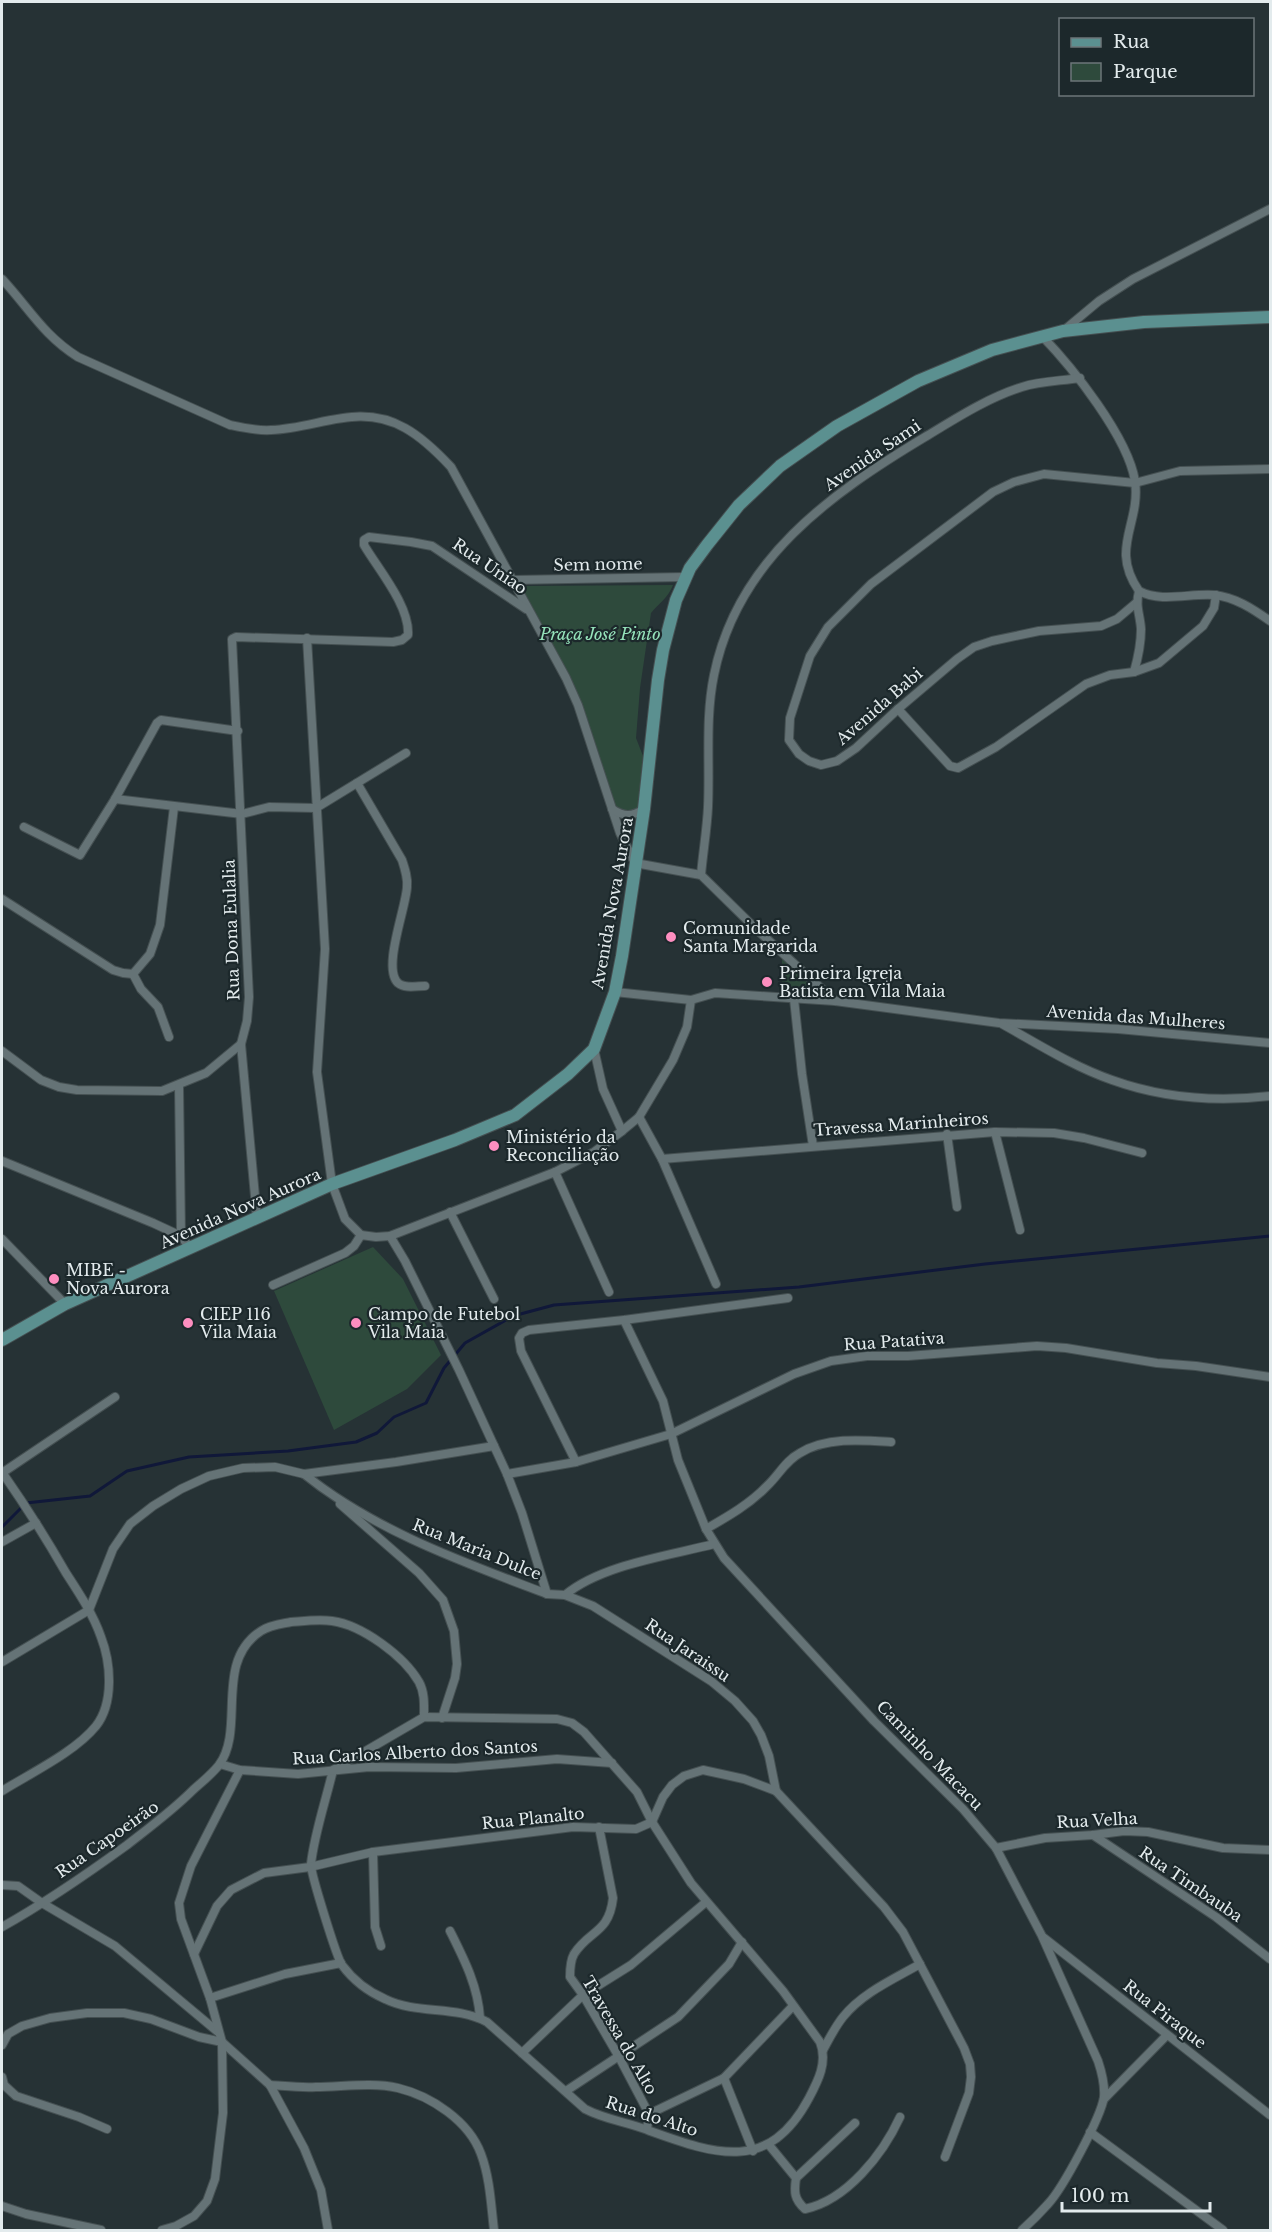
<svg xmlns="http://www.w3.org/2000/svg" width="1272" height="2232" viewBox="0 0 1272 2232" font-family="'Libre Baskerville',serif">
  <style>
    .green { fill: #2e4a3c }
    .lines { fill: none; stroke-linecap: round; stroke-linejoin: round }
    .stream { stroke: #101839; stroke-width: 3 }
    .street-casing { stroke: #455052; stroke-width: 10 }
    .secondary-casing { stroke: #455052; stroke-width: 14 }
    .street { stroke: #657376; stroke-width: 8 }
    .secondary { stroke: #5b9090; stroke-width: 12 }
    .poi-dot { fill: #fd8ebf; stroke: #1c282b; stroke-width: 2 }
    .labels { text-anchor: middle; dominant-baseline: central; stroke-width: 4.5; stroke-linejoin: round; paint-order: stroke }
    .street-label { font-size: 16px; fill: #e3ebed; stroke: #1c282b }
    .park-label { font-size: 16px; font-style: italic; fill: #96e3bb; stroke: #1c282b }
    .poi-label { font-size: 16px; fill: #e3ebed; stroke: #1c282b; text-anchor: start }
  </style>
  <rect width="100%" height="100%" fill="#263235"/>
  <g class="green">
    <path d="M673,585C668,598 659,603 651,613L640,688L636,738L643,756L638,808L635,811H621L613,805L563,665L521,586Z"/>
    <path d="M782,957L826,998L782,994Z"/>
    <path d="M373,1247L403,1279L441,1355L407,1389L334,1430L274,1291Z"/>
  </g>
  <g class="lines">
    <path class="stream" d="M2,1527L26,1503L90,1496L127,1471L189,1457L288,1451L356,1442L377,1433L394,1417L426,1403L444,1368L465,1343L513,1316L554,1305L799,1287L985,1264L1270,1236"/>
    <g class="street-casing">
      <g id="street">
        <path d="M2,279C29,308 43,335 78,357L230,425C244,428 257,431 271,430C319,428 359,402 405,428C423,438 437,452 451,467L566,678L578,705L620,833L635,863L701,875L754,927L835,1001"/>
        <path d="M1063,331L1099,301L1133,279L1270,209"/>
        <path d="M1042,336C1072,367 1128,437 1135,481C1141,524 1109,548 1139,591C1162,603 1190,593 1214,595C1235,597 1253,609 1270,621"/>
        <path d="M511,580L685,577"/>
        <path d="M1136,603L1117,619L1101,626L1039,631L992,641L974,647L957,659L898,709L856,748L837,761L821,765L809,761L799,754L789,740L790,718L810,656L828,627L871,584L993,492L1014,482L1044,474L1135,483L1180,471L1270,469"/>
        <path d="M307,638L325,949L317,1072L332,1184L345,1219L361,1235"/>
        <path d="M1134,672C1138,658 1141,644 1141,629C1140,614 1135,606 1139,591"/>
        <path d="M898,709L950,766L958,768L996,747L1086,684L1110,675L1134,672L1159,663L1203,626L1214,608L1216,595"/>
        <path d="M357,783L402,860C405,869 408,878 407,887C406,908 382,968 398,983C405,989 417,986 425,986"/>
        <path d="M115,799L242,814L269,807L316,808L406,753"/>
        <path d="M612,809C624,817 632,817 644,809"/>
        <path d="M24,827L80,855L115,799L157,723L161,720L238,731"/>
        <path d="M701,875C703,852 707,829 708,807C710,763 705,718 714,675C737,560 830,494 925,437C955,419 987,398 1022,387C1040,381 1061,381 1080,378"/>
        <path d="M2,899L113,970L123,973L133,974L150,954L160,925L174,807"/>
        <path d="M133,974L141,989L158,1007L169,1037"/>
        <path d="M615,992L691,1000L715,993L835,1001L999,1023L1118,1029L1270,1043"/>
        <path d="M794,999L802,1074L813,1146"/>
        <path d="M1002,1024C1038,1044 1074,1067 1112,1080C1162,1098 1218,1102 1270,1096"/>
        <path d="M594,1049L603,1089L622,1131"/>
        <path d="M2,1051L41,1080L59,1087L77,1090L162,1091L206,1073L241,1044"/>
        <path d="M179,1085L181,1236"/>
        <path d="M639,1117L662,1159L716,1284"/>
        <path d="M995,1132L1020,1230"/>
        <path d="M947,1134L957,1207"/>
        <path d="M662,1159L995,1132L1054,1133L1084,1138L1142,1153"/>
        <path d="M2,1161L153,1223L181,1236L190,1248"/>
        <path d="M555,1172L609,1292"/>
        <path d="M450,1212L494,1299"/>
        <path d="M257,1218L241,1044L247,1021L249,997L232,639L236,637L393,642L402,640L408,635C410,606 378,569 364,545V540L369,537L411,542L432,546L526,609"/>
        <path d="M390,1236L405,1261L459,1370L507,1474L522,1513L547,1594"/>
        <path d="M2,1239L65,1304"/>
        <path d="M273,1285L345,1253L354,1246L361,1235L376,1237L390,1236L555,1172L594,1152L622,1131L639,1117L673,1060L687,1027L691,1000"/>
        <path d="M624,1320L663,1401L678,1460L706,1529L724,1558L874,1721L963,1809L996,1848L1042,1936L1098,2061C1102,2073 1105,2084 1104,2097C1101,2117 1063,2188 1048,2204C1040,2213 1031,2222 1022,2230"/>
        <path d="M576,1462L521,1351L519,1338L522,1333L529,1330L624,1320L788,1298"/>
        <path d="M2,1472C25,1505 46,1538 66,1573C79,1593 93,1614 101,1637C111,1663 114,1703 96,1726C75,1752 31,1773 2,1791"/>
        <path d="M2,1473L115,1397"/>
        <path d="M304,1474C375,1531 463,1562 547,1594L565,1595L593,1606L711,1681L735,1701L753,1721L761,1735L769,1756L776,1791"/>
        <path d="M507,1474L576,1462L671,1434L794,1374L831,1361L867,1356H908L1037,1346L1066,1348L1157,1363L1196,1366L1270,1377"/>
        <path d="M340,1504L419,1573L443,1600L454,1631L457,1664L455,1678L442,1718"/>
        <path d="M706,1529C727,1517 750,1504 767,1486C779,1475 785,1461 800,1453C826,1437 862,1440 891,1442"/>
        <path d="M2,1542L36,1523"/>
        <path d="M565,1595C601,1565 667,1556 714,1544"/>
        <path d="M2,1662L89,1610L113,1549L130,1524L153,1506L181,1489L209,1476L243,1468L275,1467L304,1474L396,1462L494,1446"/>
        <path d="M424,1717L557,1719L572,1723L584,1732L637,1792L652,1822L691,1883L783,1991L820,2042C828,2062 818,2081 809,2098C769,2173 717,2155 650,2131C628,2122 606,2120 585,2109L487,2022C455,2005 418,2015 385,1999C369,1992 353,1980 342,1965C337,1958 310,1872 311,1864C314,1835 326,1800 333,1770Z"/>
        <path d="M220,1764L240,1770L298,1774L369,1767L456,1768L557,1759L612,1763"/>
        <path d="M599,1827L613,1898C609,1934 589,1930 574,1954C570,1961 570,1970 570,1977L583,1995L619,2057L649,2114L647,2129"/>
        <path d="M1093,1835L1216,1917L1270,1959"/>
        <path d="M996,1848L1045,1838L1093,1835L1124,1831L1148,1832L1223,1848L1270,1850"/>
        <path d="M373,1852L375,1927L381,1946"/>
        <path d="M2,1885L18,1886L42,1903L115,1946L218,2032"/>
        <path d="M2,1927C45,1903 87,1874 127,1845C150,1827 172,1811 193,1790C202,1782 212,1774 219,1765C246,1729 213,1662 261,1631C270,1625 281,1624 291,1622C304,1621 319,1619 332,1621C362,1625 404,1656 419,1682C425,1693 424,1706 424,1717"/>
        <path d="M450,1931C464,1959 478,1986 480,2018"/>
        <path d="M1044,1938L1270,2115"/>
        <path d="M194,1954L217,1906L231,1890L264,1873L310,1867L373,1852L573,1827L636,1829L652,1822L663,1797L672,1785L684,1776L703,1770L744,1779L776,1791L884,1907L903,1932L964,2048L970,2064L971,2077L969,2093L945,2157"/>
        <path d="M210,1998L285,1974L341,1963"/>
        <path d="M2,2045L8,2034L22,2026L50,2018L87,2013H124L151,2019L199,2037L222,2042L270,2085L304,2148L321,2190L328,2230"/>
        <path d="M823,2050C829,2039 835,2027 843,2017C862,1993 894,1979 920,1964"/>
        <path d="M522,2053L583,1995L631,1965L706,1902"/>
        <path d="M2,2077L4,2085L16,2096L79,2117L107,2129"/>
        <path d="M724,2078L753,2151"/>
        <path d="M270,2085C285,2086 301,2088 316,2087C342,2087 372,2082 398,2088C431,2096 469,2121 481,2154C490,2178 491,2205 494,2230"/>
        <path d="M566,2091L678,2017L729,1964L742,1942"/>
        <path d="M1104,2099L1167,2035"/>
        <path d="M649,2114L724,2078L793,2006"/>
        <path d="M1090,2132L1223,2230"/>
        <path d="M769,2145L796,2178C794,2192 794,2199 805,2209C847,2200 883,2154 900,2117"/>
        <path d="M796,2178L855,2123"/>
        <path d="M2,2206L26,2214L101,2230"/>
        <path d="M162,2230L176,2226L194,2216L207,2201L215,2179L223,2113L222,2042L210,1998L181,1919L179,1903L191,1866L240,1770"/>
      </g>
    </g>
    <g class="secondary-casing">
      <path id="secondary" d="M2,1340L65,1304L332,1184L455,1140L515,1115L568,1074L594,1049L615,992L622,956L644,809L658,680L663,650L676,600L690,568L707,545L739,505L780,466L837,426L918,381L992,350L1063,331L1144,322L1270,317"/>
    </g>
    <use href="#street" class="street"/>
    <use href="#secondary" class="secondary"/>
  </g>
  <g class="poi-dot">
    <circle cx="671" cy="937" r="6"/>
    <circle cx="767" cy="982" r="6"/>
    <circle cx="494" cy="1146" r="6"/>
    <circle cx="54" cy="1279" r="6"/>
    <circle cx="188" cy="1323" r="6"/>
    <circle cx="356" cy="1323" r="6"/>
  </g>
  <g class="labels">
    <g class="street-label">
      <text transform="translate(872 455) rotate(-34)">Avenida Sami</text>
      <text transform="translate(598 564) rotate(-1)">Sem nome</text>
      <text transform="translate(490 566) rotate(34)">Rua Uniao</text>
      <text transform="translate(879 706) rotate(-41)">Avenida Babi</text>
      <text transform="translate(612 903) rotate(-80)">Avenida Nova Aurora</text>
      <text transform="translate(231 930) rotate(-92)">Rua Dona Eulalia</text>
      <text transform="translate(1136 1017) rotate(4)">Avenida das Mulheres</text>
      <text transform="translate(901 1124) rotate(-4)">Travessa Marinheiros</text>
      <text transform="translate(240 1208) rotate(-24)">Avenida Nova Aurora</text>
      <text transform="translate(894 1341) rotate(-4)">Rua Patativa</text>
      <text transform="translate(477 1549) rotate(22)">Rua Maria Dulce</text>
      <text transform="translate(688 1650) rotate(34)">Rua Jaraissu</text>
      <text transform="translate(415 1752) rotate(-3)">Rua Carlos Alberto dos Santos</text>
      <text transform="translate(930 1755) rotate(46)">Caminho Macacu</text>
      <text transform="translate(533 1818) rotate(-6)">Rua Planalto</text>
      <text transform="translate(1097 1820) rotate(-3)">Rua Velha</text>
      <text transform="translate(107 1839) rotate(-35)">Rua Capoeirão</text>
      <text transform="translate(1191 1884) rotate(34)">Rua Timbauba</text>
      <text transform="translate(1165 2014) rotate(38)">Rua Piraque</text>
      <text transform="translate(620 2035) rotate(60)">Travessa do Alto</text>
      <text transform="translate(652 2116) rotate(18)">Rua do Alto</text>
    </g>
    <g class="park-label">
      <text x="600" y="634">Praça José Pinto</text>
    </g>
    <g class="poi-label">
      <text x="683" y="928">Comunidade<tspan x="683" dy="18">Santa Margarida</tspan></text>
      <text x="779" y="973">Primeira Igreja<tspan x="779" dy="18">Batista em Vila Maia</tspan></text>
      <text x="506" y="1137">Ministério da<tspan x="506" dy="18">Reconciliação</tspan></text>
      <text x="66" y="1270">MIBE -<tspan x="66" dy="18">Nova Aurora</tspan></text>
      <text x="200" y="1314">CIEP 116<tspan x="200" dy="18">Vila Maia</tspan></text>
      <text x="368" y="1314">Campo de Futebol<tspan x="368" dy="18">Vila Maia</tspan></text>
    </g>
  </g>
  <rect width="1272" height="2232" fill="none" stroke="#e3ebed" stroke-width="6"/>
  <rect x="1059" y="18" width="195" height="78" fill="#1c282b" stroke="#6c7679" stroke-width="1.5"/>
  <rect x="1071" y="38" width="30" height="9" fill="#5b9090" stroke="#6c7679" stroke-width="1.5"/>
  <text x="1113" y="48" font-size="18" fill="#e3ebed">Rua</text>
  <rect x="1071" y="63" width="30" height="18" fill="#2e4a3c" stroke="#6c7679" stroke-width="1.5"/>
  <text x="1113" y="78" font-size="18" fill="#e3ebed">Parque</text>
  <path d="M1062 2202v9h148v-9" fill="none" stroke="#e3ebed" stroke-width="3"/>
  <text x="1071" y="2202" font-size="18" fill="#e3ebed" stroke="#1c282b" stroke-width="4.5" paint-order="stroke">100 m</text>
</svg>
